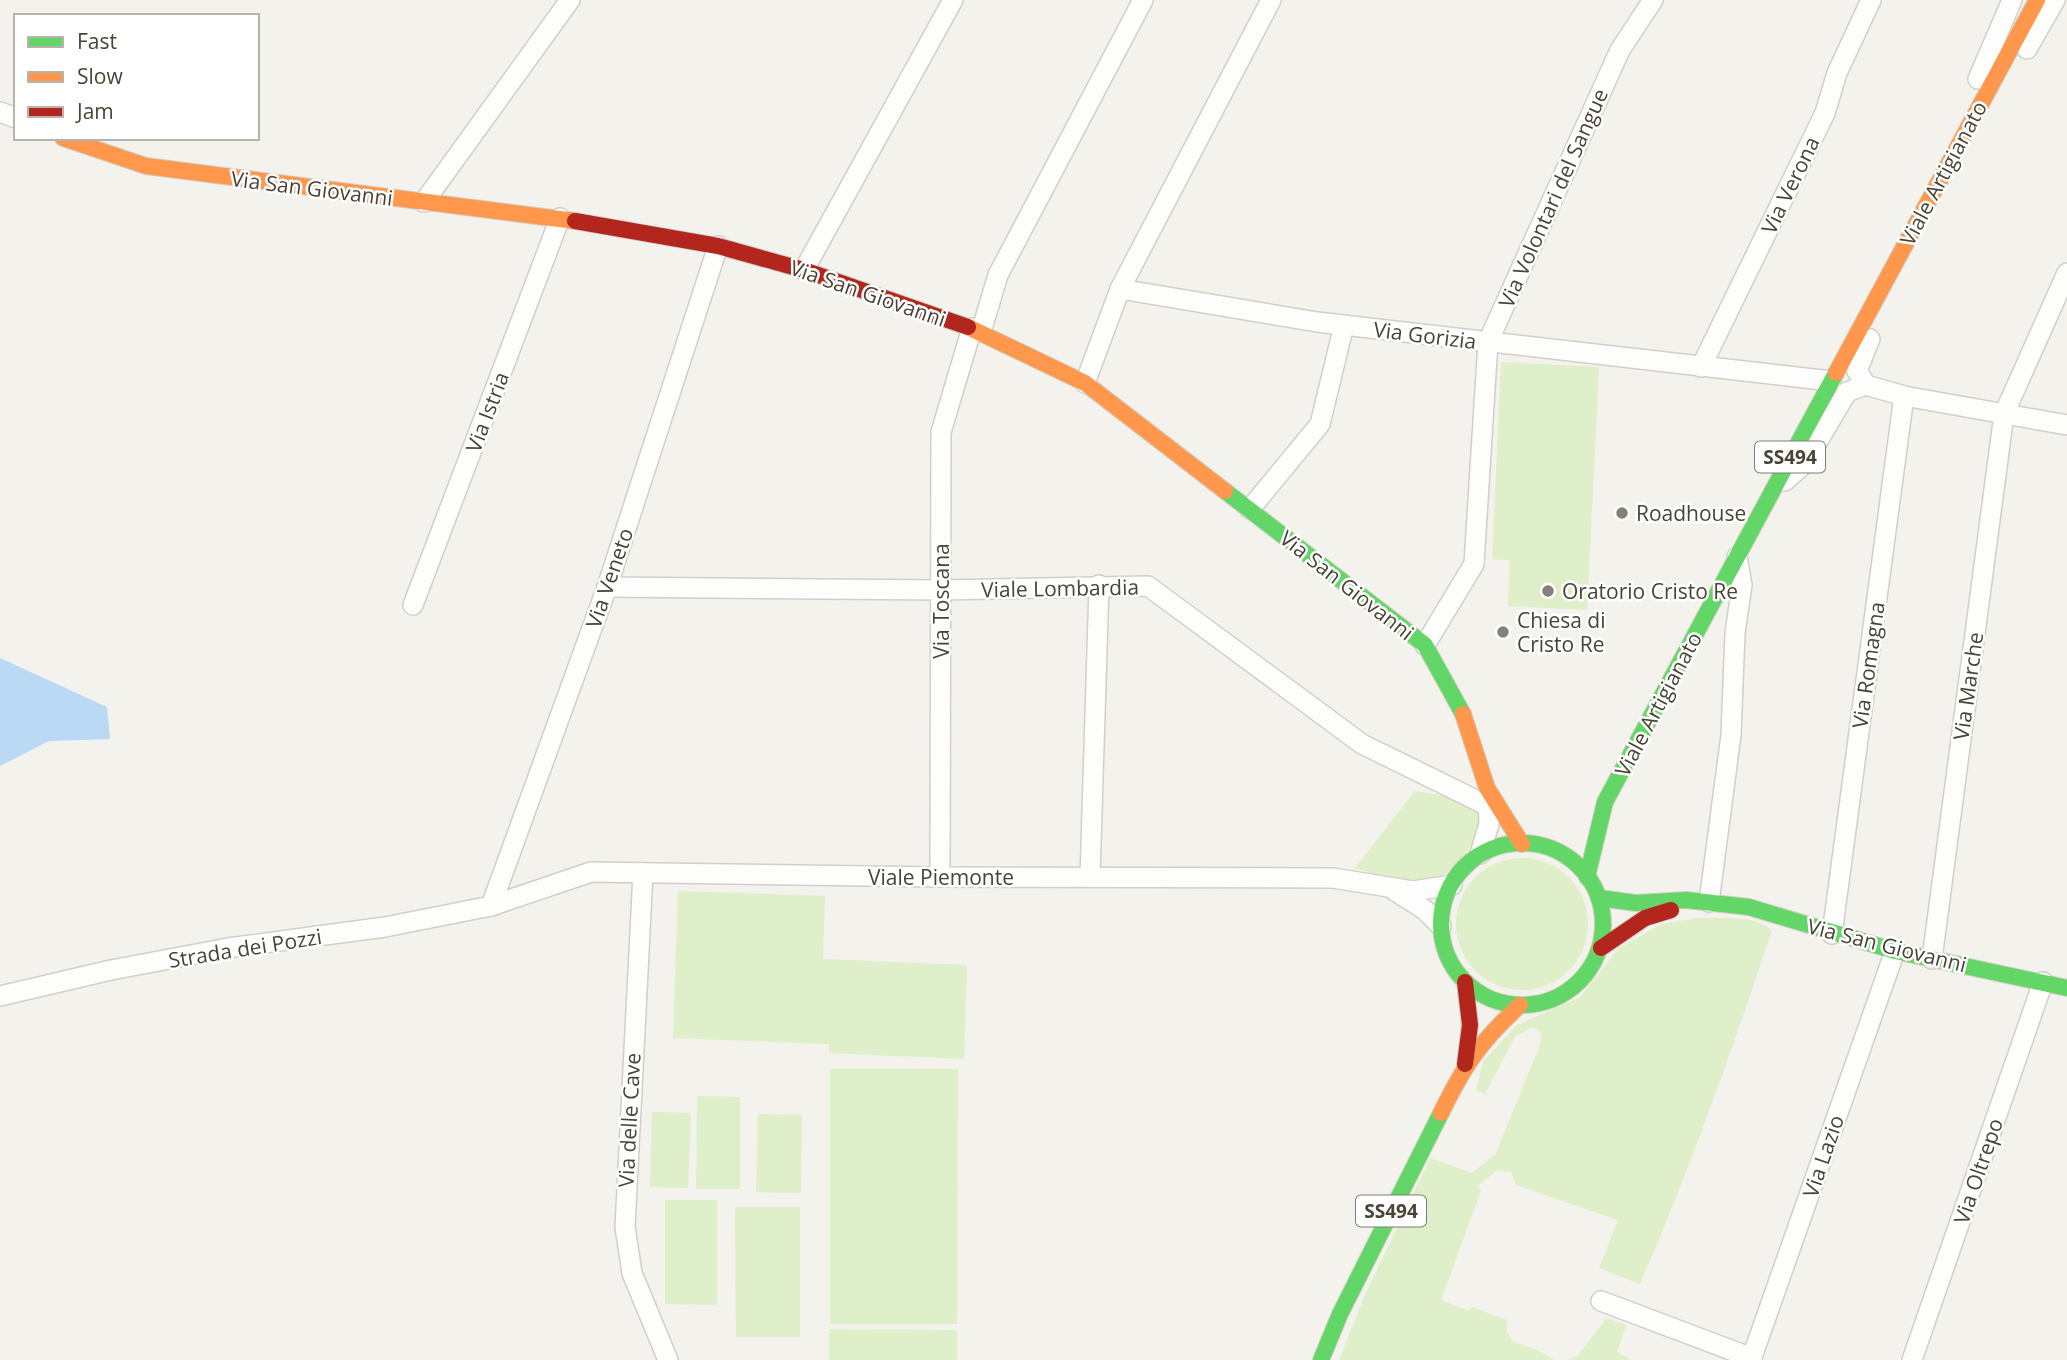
<svg xmlns="http://www.w3.org/2000/svg" width="2067" height="1360" viewBox="0 0 2067 1360" font-family="'Open Sans',sans-serif">
  <style>
    .green { fill: #deefca }
    .water { fill: #b9d9f4 }
    .lines { fill: none; stroke-linecap: round; stroke-linejoin: round }
    .street-casing { stroke: #d1cfc9; stroke-width: 22 }
    .fast-casing { stroke: #d3d0c2; stroke-width: 18 }
    .slow-casing { stroke: #d3d0c2; stroke-width: 18 }
    .jam-casing { stroke: #d3d0c2; stroke-width: 18 }
    .street { stroke: #fdfdfc; stroke-width: 19 }
    .fast { stroke: #63d668; stroke-width: 16 }
    .slow { stroke: #ff974d; stroke-width: 16 }
    .jam { stroke: #b3261e; stroke-width: 16 }
    .poi-dot { fill: #858176; stroke: #fff; stroke-width: 2.5 }
    .labels { text-anchor: middle; dominant-baseline: central; stroke-width: 5; stroke-linejoin: round; paint-order: stroke }
    .shield { fill: #fff; stroke: #807c72; stroke-width: 2 }
    .shield-label { font-size: 19px; font-weight: bold; fill: #4a4436 }
    .street-label { font-size: 21px; fill: #4a4436; stroke: #fff }
    .poi-label { font-size: 21px; fill: #4a4436; stroke: #fff; text-anchor: start }
  </style>
  <rect width="100%" height="100%" fill="#f3f2ec"/>
  <g class="green">
    <path d="M1501,362L1599,367L1587,610L1508,606L1510,560L1492,559Z"/>
    <path d="M1415,791L1446,796L1478,809L1481,828C1445,895 1420,889 1355,868Z"/>
    <circle cx="1522" cy="924" r="66"/>
    <path d="M678,891L825,896L823,959L967,965L964,1059L829,1053V1044L673,1038Z"/>
    <path d="M1696,918C1717,919 1757,914 1772,931C1732,1050 1690,1169 1640,1284L1599,1268L1618,1220L1516,1185L1511,1172L1497,1170L1478,1186L1481,1191L1441,1300L1469,1311L1472,1307L1507,1320V1332L1513,1342L1537,1350L1555,1360H1339L1364,1297L1430,1158L1472,1173L1495,1155L1540,1045L1541,1032L1532,1027L1515,1037L1485,1094L1476,1090L1483,1061L1517,1025L1580,997L1619,948L1662,924Z"/>
    <path d="M830,1069H958L957,1324H830Z"/>
    <path d="M697,1096L740,1097V1189H696Z"/>
    <path d="M652,1112L691,1113L688,1188L650,1187Z"/>
    <path d="M758,1114L802,1115L801,1193L756,1192Z"/>
    <path d="M665,1200H717V1305L665,1304Z"/>
    <path d="M735,1207H800V1337H736Z"/>
    <path d="M1607,1318L1626,1325L1617,1352L1631,1360H1569L1578,1355Z"/>
    <path d="M829,1329L957,1330V1360H829Z"/>
  </g>
  <path class="water" d="M0,658L107,707L110,739L49,741L0,766Z"/>
  <g class="lines">
    <g class="street-casing">
      <g id="street">
        <path d="M2027,49L2055,0"/>
        <path d="M1978,79L2012,0"/>
        <path d="M0,112L16,118"/>
        <path d="M424,202L570,0"/>
        <path d="M804,270L953,0"/>
        <path d="M1120,289L1271,0"/>
        <path d="M981,332L998,275L1143,0"/>
        <path d="M1701,367L1825,113L1837,73L1871,0"/>
        <path d="M1085,383L1120,289L1317,322L1831,381"/>
        <path d="M1866,385L1857,371L1870,339"/>
        <path d="M1785,481L1805,463L1847,392L1866,385L1904,396L2067,425"/>
        <path d="M1250,509L1320,424L1344,325"/>
        <path d="M607,587L941,590L1148,586L1362,744L1488,806"/>
        <path d="M413,605L560,218"/>
        <path d="M1425,645L1474,564L1488,342L1620,50L1653,0"/>
        <path d="M1480,854L1489,824L1488,796"/>
        <path d="M643,873L625,1227L632,1273L668,1360"/>
        <path d="M940,877L941,432L972,328"/>
        <path d="M1090,877L1099,585"/>
        <path d="M1395,891L1425,910L1441,926"/>
        <path d="M1709,902L1731,735L1735,633L1742,585L1737,557"/>
        <path d="M491,906L607,587L718,246"/>
        <path d="M1832,934L1904,396"/>
        <path d="M1932,959L2004,414L2067,273"/>
        <path d="M0,996L111,970L228,948L385,927L491,906L591,872L940,877L1333,878L1413,891L1452,885"/>
        <path d="M1601,1301L1752,1358"/>
        <path d="M1751,1360L1895,951"/>
        <path d="M1912,1360L2043,982"/>
      </g>
    </g>
    <g class="fast-casing">
      <g id="fast">
        <path d="M1225,491L1425,645L1463,714"/>
        <circle cx="1522" cy="924" r="81"/>
        <path d="M1587,877L1605,802L1836,373"/>
        <path d="M1599,898L1636,903L1686,900L1749,907L1895,951L2067,988"/>
        <path d="M1321,1360L1340,1314L1441,1113"/>
      </g>
    </g>
    <g class="slow-casing">
      <g id="slow">
        <path d="M63,138L146,166L575,221"/>
        <path d="M968,327L1085,383L1225,491"/>
        <path d="M1836,373L2037,0"/>
        <path d="M1463,714L1487,788L1522,844"/>
        <path d="M1441,1113C1465,1064 1480,1042 1520,1005"/>
      </g>
    </g>
    <g class="jam-casing">
      <g id="jam">
        <path d="M575,221L718,246L804,270L968,327"/>
        <path d="M1601,948L1645,918L1671,910"/>
        <path d="M1465,982L1470,1025L1465,1064"/>
      </g>
    </g>
    <use href="#street" class="street"/>
    <use href="#fast" class="fast"/>
    <use href="#slow" class="slow"/>
    <use href="#jam" class="jam"/>
  </g>
  <g class="poi-dot">
    <circle cx="1622" cy="513" r="7"/>
    <circle cx="1548" cy="591" r="7"/>
    <circle cx="1503" cy="632" r="7"/>
  </g>
  <g class="labels">
    <g class="shield">
      <rect x="1755" y="441.5" width="70" height="31" rx="5"/>
      <rect x="1356" y="1195.5" width="70" height="31" rx="5"/>
    </g>
    <g class="shield-label">
      <text x="1790" y="457">SS494</text>
      <text x="1391" y="1211">SS494</text>
    </g>
    <g class="street-label">
      <text transform="translate(1943 173) rotate(-62)">Viale Artigianato</text>
      <text transform="translate(1790 185) rotate(-64)">Via Verona</text>
      <text transform="translate(312 188) rotate(7)">Via San Giovanni</text>
      <text transform="translate(1553 198) rotate(-66)">Via Volontari del Sangue</text>
      <text transform="translate(868 293) rotate(19)">Via San Giovanni</text>
      <text transform="translate(1425 335) rotate(7)">Via Gorizia</text>
      <text transform="translate(487 412) rotate(-69)">Via Istria</text>
      <text transform="translate(609 578) rotate(-71)">Via Veneto</text>
      <text transform="translate(1347 585) rotate(38)">Via San Giovanni</text>
      <text transform="translate(1060 588) rotate(-1)">Viale Lombardia</text>
      <text transform="translate(941 601) rotate(-90)">Via Toscana</text>
      <text transform="translate(1868 665) rotate(-82)">Via Romagna</text>
      <text transform="translate(1968 686) rotate(-82)">Via Marche</text>
      <text transform="translate(1658 704) rotate(-62)">Viale Artigianato</text>
      <text x="941" y="877">Viale Piemonte</text>
      <text transform="translate(1887 945) rotate(14)">Via San Giovanni</text>
      <text transform="translate(245 948) rotate(-9)">Strada dei Pozzi</text>
      <text transform="translate(629 1120) rotate(-87)">Via delle Cave</text>
      <text transform="translate(1823 1156) rotate(-71)">Via Lazio</text>
      <text transform="translate(1978 1171) rotate(-71)">Via Oltrepo</text>
    </g>
    <g class="poi-label">
      <text x="1636" y="513">Roadhouse</text>
      <text x="1562" y="591">Oratorio Cristo Re</text>
      <text x="1517" y="620">Chiesa di<tspan x="1517" dy="24">Cristo Re</tspan></text>
    </g>
  </g>
  <rect x="14" y="14" width="245" height="126" fill="#ffffff" stroke="#b7b4af" stroke-width="2"/>
  <rect x="28" y="37" width="35" height="10" fill="#63d668" stroke="#b7b4af" stroke-width="2"/>
  <text x="77" y="49" font-size="21" fill="#4a4436">Fast</text>
  <rect x="28" y="72" width="35" height="10" fill="#ff974d" stroke="#b7b4af" stroke-width="2"/>
  <text x="77" y="84" font-size="21" fill="#4a4436">Slow</text>
  <rect x="28" y="107" width="35" height="10" fill="#b3261e" stroke="#b7b4af" stroke-width="2"/>
  <text x="77" y="119" font-size="21" fill="#4a4436">Jam</text>
</svg>
